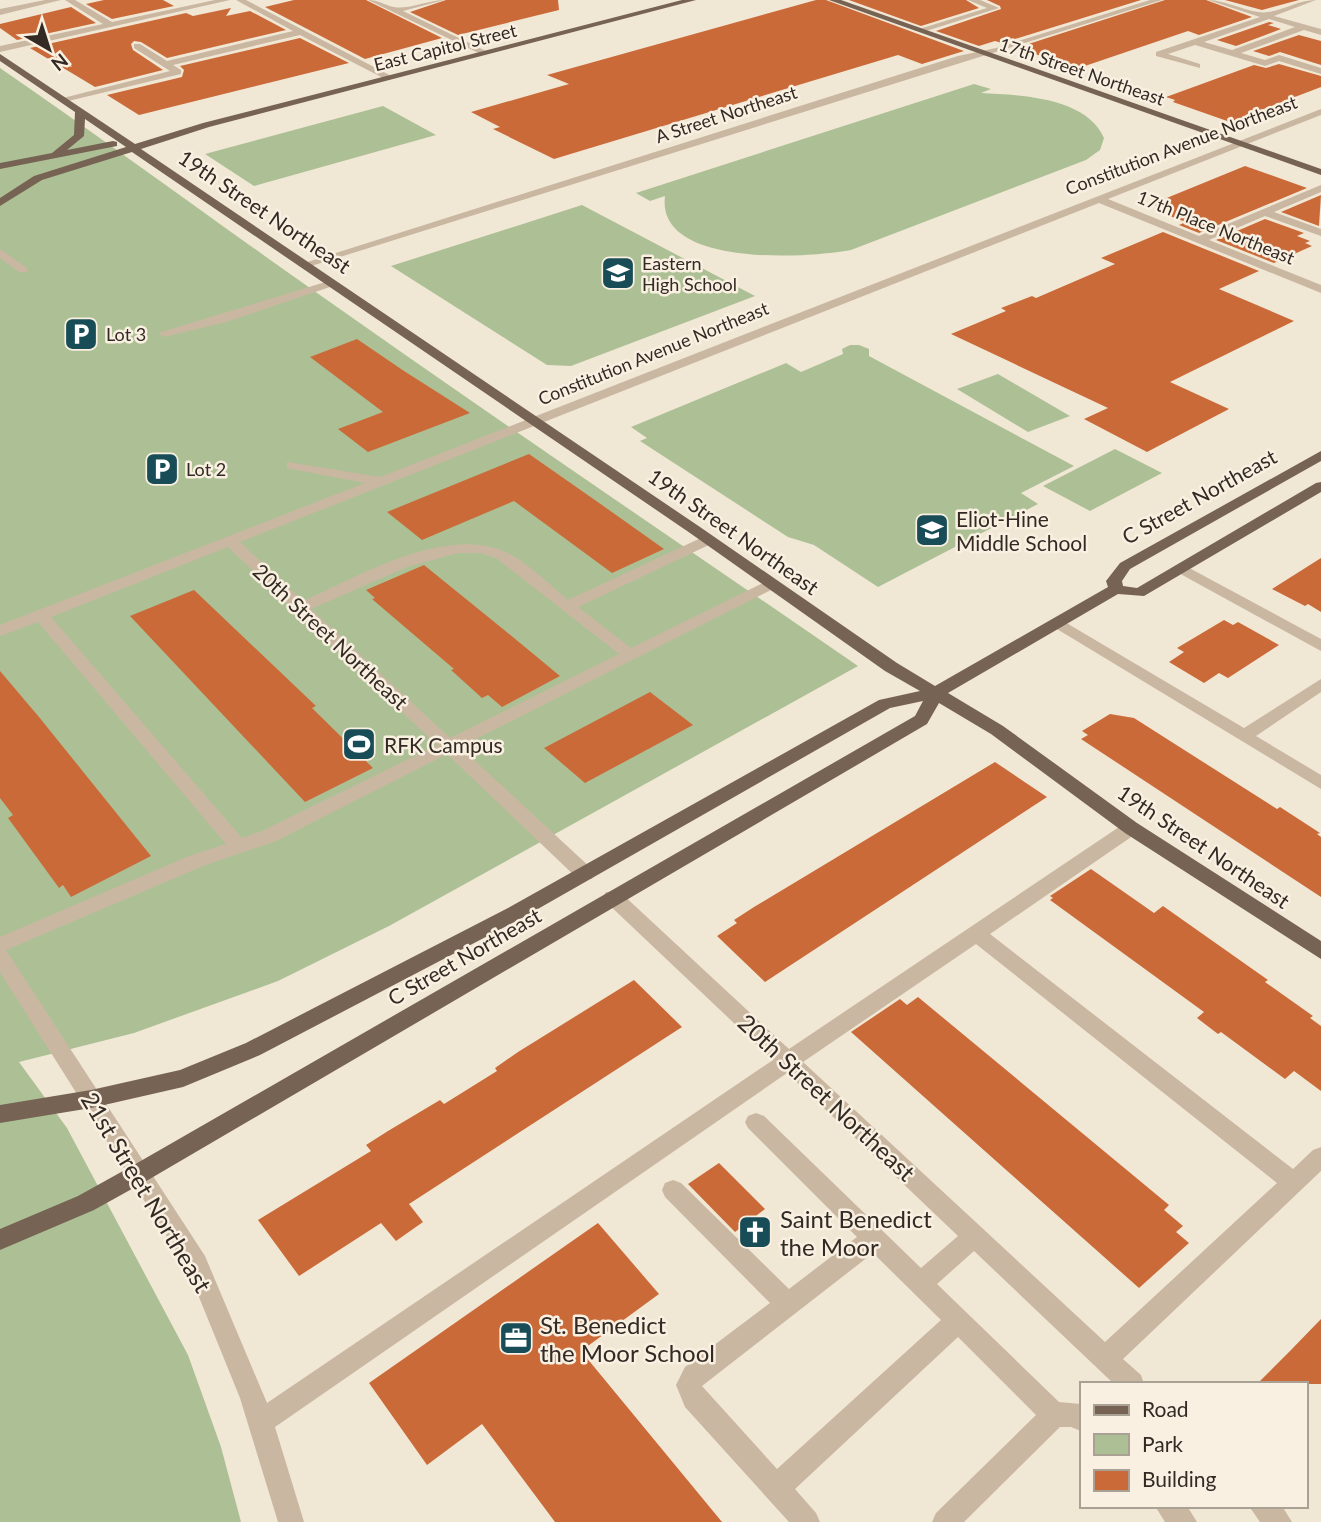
<svg xmlns="http://www.w3.org/2000/svg" width="1321" height="1522" viewBox="0 0 1321 1522" font-family="Lato,sans-serif">
  <style>
    .green { fill: #adc095 }
    .building { fill: #cb6a39 }
    .lines { fill: none; stroke-linecap: round; stroke-linejoin: round }
    .minor { fill: #c9b7a1; fill-rule: evenodd }
    .major { fill: #766354; fill-rule: evenodd }
    .labels { text-anchor: middle; dominant-baseline: central; stroke-width: 5; stroke-linejoin: round; paint-order: stroke }
    .far-street-label { font-size: 18px; fill: #332a24; stroke: #f9f0e1 }
    .far-poi-label { font-size: 18px; fill: #332a24; stroke: #f9f0e1; text-anchor: start }
    .street-label { font-size: 21px; fill: #332a24; stroke: #f9f0e1 }
    .poi-label { font-size: 21px; fill: #332a24; stroke: #f9f0e1; text-anchor: start }
    .near-street-label { font-size: 24px; fill: #332a24; stroke: #f9f0e1 }
    .near-poi-label { font-size: 24px; fill: #332a24; stroke: #f9f0e1; text-anchor: start }
  </style>
  <rect width="100%" height="100%" fill="#f1e7d5"/>
  <g class="green">
    <path d="M0,68C105,140 206,215 310,288C491,416 675,540 858,666L389,926L278,981L134,1033L19,1062L67,1128L188,1355L221,1447L241,1522H0Z"/>
    <path d="M974,84L991,89L981,93C1020,95 1086,97 1104,138L1100,150L1086,160L851,250C808,258 656,268 665,196L650,201L636,193Z"/>
    <path d="M383,106L436,135L254,186L205,154Z"/>
    <path d="M582,205L755,296L571,366L547,365L391,266Z"/>
    <path d="M859,345L869,349V356L1074,466L1021,493L1038,504L878,587L814,545L788,537L640,441L647,438L631,427L786,363L801,372L843,354L842,349L850,345Z"/>
    <path d="M998,374L1070,416L1028,432L957,389Z"/>
    <path d="M1115,449L1162,473L1090,511L1043,486Z"/>
  </g>
  <g class="building">
    <path d="M104,0H163L174,6L112,19L86,4Z"/>
    <path d="M294,0H366L442,38L365,59L265,7Z"/>
    <path d="M446,0H558L559,10L458,35L410,12Z"/>
    <path d="M816,0H826L964,51L922,64L898,55L554,159L493,129L500,127L471,112L569,84L547,75Z"/>
    <path d="M849,0H966L979,8L921,26Z"/>
    <path d="M987,0H1141L1002,43L995,41L979,46L936,31L1001,9L1000,6Z"/>
    <path d="M1165,0H1206L1252,17L1199,35L1188,31L1079,68L1016,48Z"/>
    <path d="M1225,0H1299L1262,10Z"/>
    <path d="M71,7L96,23L17,40L0,28V24Z"/>
    <path d="M231,8L226,16L250,11L286,30L167,58L141,42L134,41L131,44L133,50L163,70L95,87L30,48L186,13L193,16Z"/>
    <path d="M1269,22L1274,23L1268,25L1281,29L1236,46L1217,40Z"/>
    <path d="M1299,35L1321,41V65L1280,52L1269,56L1253,51Z"/>
    <path d="M300,38L349,63L139,115L107,95L182,77L184,70L180,66Z"/>
    <path d="M1279,64L1321,76V87L1230,122L1173,102L1175,100L1166,97L1254,65L1266,68Z"/>
    <path d="M1245,166L1307,188L1199,233L1179,225L1186,222L1164,214L1170,211L1152,204Z"/>
    <path d="M1321,195L1319,226L1281,212Z"/>
    <path d="M1265,219L1304,233L1297,236L1310,241L1305,243L1312,246L1274,263L1216,240Z"/>
    <path d="M1163,232L1259,271L1219,289L1294,321L1170,382L1229,409L1147,452L1084,419L1108,408L951,334L1006,311L1001,308L1032,296L1036,298L1115,264L1101,258Z"/>
    <path d="M357,339L404,371L470,413L368,452L338,429L383,412L310,357Z"/>
    <path d="M529,454L602,505L664,549L612,573L514,501L422,540L387,512Z"/>
    <path d="M1321,558V612L1308,604L1305,606L1272,589Z"/>
    <path d="M424,565L503,629L560,676L502,707L488,695L482,698L451,670L454,669L372,599L375,598L366,590Z"/>
    <path d="M194,590L316,706L312,708L373,768L305,802L130,616Z"/>
    <path d="M1224,620L1233,625L1238,622L1279,645L1228,678L1219,673L1204,683L1169,662L1184,652L1177,648Z"/>
    <path d="M0,671L39,717L151,856L71,897L63,885L59,888L8,818L13,815L0,798Z"/>
    <path d="M650,692L693,725L585,783L544,748Z"/>
    <path d="M1110,714L1134,718L1277,809L1280,807L1320,833L1317,834L1321,837V897L1081,739L1088,735L1082,731Z"/>
    <path d="M995,762L1047,797L765,982L717,936L737,923L734,920L754,907Z"/>
    <path d="M1091,869L1154,913L1163,906L1268,980L1265,982L1313,1016L1310,1018L1321,1026V1091L1294,1071L1285,1079L1221,1032L1218,1034L1197,1018L1204,1012L1050,900L1053,898L1050,896Z"/>
    <path d="M634,980L682,1027L409,1204L423,1222L396,1241L381,1223L299,1276L258,1220L371,1151L366,1145L388,1131L440,1100L444,1104L497,1071L495,1068L518,1052Z"/>
    <path d="M918,997L1169,1205L1164,1210L1183,1226L1176,1232L1189,1243L1139,1288L851,1032L900,999L907,1005Z"/>
    <path d="M719,1163L765,1209L735,1232L688,1184Z"/>
    <path d="M598,1223L659,1294L581,1351L722,1522H555L482,1424L427,1465L369,1383Z"/>
    <path d="M1321,1319V1384H1257L1291,1350Z"/>
  </g>
  <g class="lines">
    <g class="minor">
      <path d="M45,0H61L0,15V9Z"/>
      <path d="M65,0H75L112,22L215,0H230L0,52V46L103,24Z"/>
      <path d="M236,0H246L395,78L387,80L300,35L173,65L181,70V74L64,102L59,99L170,71L134,48V44H140L167,61L293,31Z"/>
      <path d="M368,0C379,0 384,5 394,7C406,10 430,0 444,0L403,11L490,53L483,55Z"/>
      <path d="M968,0H980L999,8L923,32L916,30L987,8Z"/>
      <path d="M1150,0H1162L308,267L298,265L958,56L996,48Z"/>
      <path d="M1208,0C1227,0 1252,15 1268,12C1285,10 1298,0 1316,0L1274,16L1321,29V35L1304,30L1241,53L1265,60L1279,55L1321,68V74L1279,61L1265,66L1195,45L1168,54L1200,64V68L1156,56V52L1260,17ZM1269,19L1295,27L1232,50L1204,42Z"/>
      <path d="M1321,109V115L1108,199L1199,236L1321,185V192L1274,212L1321,229V236L1265,216L1209,240L1321,285V293L1099,203L240,542L303,601C357,577 444,526 503,551C524,559 550,585 568,600L703,537H713L715,540L713,543L578,607L631,648L765,582H775L778,585L775,588L460,747L592,869L594,874L592,879H578L447,754L276,841L203,866L6,950L205,1256L267,1403L773,1060L606,902L603,897L606,892H620L789,1049L1125,823H1137L1140,828L1137,833L990,934L1293,1169L1313,1150L1321,1147V1171L1123,1359L1141,1375L1144,1384H1114L974,1251L937,1284L1059,1402L1081,1404V1431L1071,1427H1060L964,1522H932L936,1513L1036,1415L958,1337L795,1489L816,1513L820,1522H789L685,1407L676,1385L685,1367L770,1303L665,1197L662,1190L665,1183L673,1180L681,1183L789,1289L857,1237L748,1128L745,1122L748,1116L756,1113L764,1116L921,1268L958,1236L787,1073L275,1427L304,1522H278L240,1398L188,1270L0,972V937L189,856L226,844L38,622L0,636V625L365,483L287,468V462L380,477ZM228,547L437,745L262,831L242,838L51,617ZM458,553H480L496,558L619,654L450,738L311,609L407,567ZM976,944L1277,1183L1105,1342L803,1062ZM873,1253L941,1320L777,1469L702,1386Z"/>
      <path d="M0,249L27,268V272H19L0,258Z"/>
      <path d="M332,280L338,283L336,285L226,322L164,337L158,333Z"/>
      <path d="M1180,563L1321,639V651L1175,571L1172,568Z"/>
      <path d="M1058,618L1244,728L1321,679V692L1256,736L1321,775V789L1052,626L1050,623L1052,620Z"/>
      <path d="M1155,1506H1187L1197,1522H1165Z"/>
      <path d="M1249,1506H1282L1292,1522H1260Z"/>
    </g>
    <g class="major">
      <path d="M682,0H696L209,127L141,149L700,527L897,663L935,686L1108,587L1106,581L1120,563L1321,451V461L1130,569L1122,581L1123,586L1137,588L1316,483L1321,482V492L1144,596L1118,594L948,693L1003,726L1137,823L1321,941V959L1125,833L991,734L939,703L927,724L148,1180L94,1210L0,1250V1229L78,1196L132,1166L915,716L923,701L890,708L522,918L260,1055L183,1087L91,1108L0,1123V1105L91,1090L180,1070L246,1043L508,908L879,700L920,691L885,671L690,533L132,152L42,180L0,206V198L34,176L126,147L85,119L84,136L67,150L113,141L117,142V146L0,169V163L52,153L74,135L75,112L0,61V54L135,144L203,123Z"/>
      <path d="M829,0H841L1321,169V175Z"/>
    </g>
  </g>
  <defs>
    <g id="school-square" transform="scale(1.75)"><rect x="-9" y="-9" width="18" height="18" rx="4" fill="#184c56" stroke="#f9f0e1"/><path d="M0-5L7-2L0 1L-7-2ZM-4 1L0 2.5L4 1V4Q0 6-4 4Z" fill="#fff"/></g>
    <g id="parking-square" transform="scale(1.75)"><rect x="-9" y="-9" width="18" height="18" rx="4" fill="#184c56" stroke="#f9f0e1"/><path d="M-3.5-5.5H1a3.5 3.5 0 0 1 0 7H-1V5.5H-3.5ZM-1-3.4V-.6H.8a1.4 1.4 0 0 0 0-2.8Z" fill="#fff"/></g>
    <g id="stadium-square" transform="scale(1.75)"><rect x="-9" y="-9" width="18" height="18" rx="4" fill="#184c56" stroke="#f9f0e1"/><path d="M0-5a6.5 5 0 1 0 0 10a6.5 5 0 1 0 0-10ZM-3.5-1.8h7v3.6h-7Z" fill="#fff"/></g>
    <g id="church-square" transform="scale(1.75)"><rect x="-9" y="-9" width="18" height="18" rx="4" fill="#184c56" stroke="#f9f0e1"/><path d="M-1.2-6h2.4v3.5h3.3v2.4h-3.3V6h-2.4V-.1h-3.3v-2.4h3.3Z" fill="#fff"/></g>
    <g id="office-square" transform="scale(1.75)"><rect x="-9" y="-9" width="18" height="18" rx="4" fill="#184c56" stroke="#f9f0e1"/><path d="M-6-3h4V-5.5h4V-3h4V5H-6ZM-1-4.5V-3h2v-1.5ZM-6 0V1H6V0Z" fill="#fff"/></g>
  </defs>
  <g fill-rule="evenodd">
    <use href="#school-square" x="618" y="273"/>
    <use href="#parking-square" x="81" y="334"/>
    <use href="#parking-square" x="162" y="469"/>
    <use href="#school-square" x="932" y="530"/>
    <use href="#stadium-square" x="359" y="744"/>
    <use href="#church-square" x="755" y="1232"/>
    <use href="#office-square" x="516" y="1338"/>
  </g>
  <g class="labels">
    <g class="far-street-label">
      <text transform="translate(445 47) rotate(-14)">East Capitol Street</text>
      <text transform="translate(1082 71) rotate(19)">17th Street Northeast</text>
      <text transform="translate(726 114) rotate(-18)">A Street Northeast</text>
      <text transform="translate(1181 145) rotate(-21)">Constitution Avenue Northeast</text>
      <text transform="translate(1216 227) rotate(22)">17th Place Northeast</text>
      <text transform="translate(653 353) rotate(-22)">Constitution Avenue Northeast</text>
    </g>
    <g class="far-poi-label">
      <text x="642" y="263">Eastern<tspan x="642" dy="21">High School</tspan></text>
      <text x="106" y="334">Lot 3</text>
      <text x="186" y="469">Lot 2</text>
    </g>
    <g class="street-label">
      <text transform="translate(265 211) rotate(34)">19th Street Northeast</text>
      <text transform="translate(1199 496) rotate(-29)">C Street Northeast</text>
      <text transform="translate(734 531) rotate(35)">19th Street Northeast</text>
      <text transform="translate(331 636) rotate(43)">20th Street Northeast</text>
      <text transform="translate(1204 846) rotate(34)">19th Street Northeast</text>
      <text transform="translate(464 956) rotate(-30)">C Street Northeast</text>
    </g>
    <g class="poi-label">
      <text x="956" y="518">Eliot-Hine<tspan x="956" dy="24">Middle School</tspan></text>
      <text x="384" y="744">RFK Campus</text>
    </g>
    <g class="near-street-label">
      <text transform="translate(827 1097) rotate(43)">20th Street Northeast</text>
      <text transform="translate(147 1192) rotate(59)">21st Street Northeast</text>
    </g>
    <g class="near-poi-label">
      <text x="780" y="1218">Saint Benedict<tspan x="780" dy="28">the Moor</tspan></text>
      <text x="540" y="1324">St. Benedict<tspan x="540" dy="28">the Moor School</tspan></text>
    </g>
  </g>
  <rect x="1080" y="1382" width="228" height="126" fill="#f9f0e1" stroke="#aaa195" stroke-width="2"/>
  <rect x="1094" y="1405" width="35" height="10" fill="#766354" stroke="#aaa195" stroke-width="2"/>
  <text x="1142" y="1417" font-size="21" fill="#332a24">Road</text>
  <rect x="1094" y="1434" width="35" height="21" fill="#adc095" stroke="#aaa195" stroke-width="2"/>
  <text x="1142" y="1452" font-size="21" fill="#332a24">Park</text>
  <rect x="1094" y="1470" width="35" height="21" fill="#cb6a39" stroke="#aaa195" stroke-width="2"/>
  <text x="1142" y="1487" font-size="21" fill="#332a24">Building</text>
  <g transform="translate(49 49) rotate(141)" stroke="#f9f0e1" stroke-width="5" paint-order="stroke">
  <path d="M0-5L12 26L0 18L-12 26Z" fill="#332a24"/>
  <text y="-10" font-size="19" font-weight="bold" text-anchor="middle" fill="#332a24">N</text>
  </g>
</svg>
